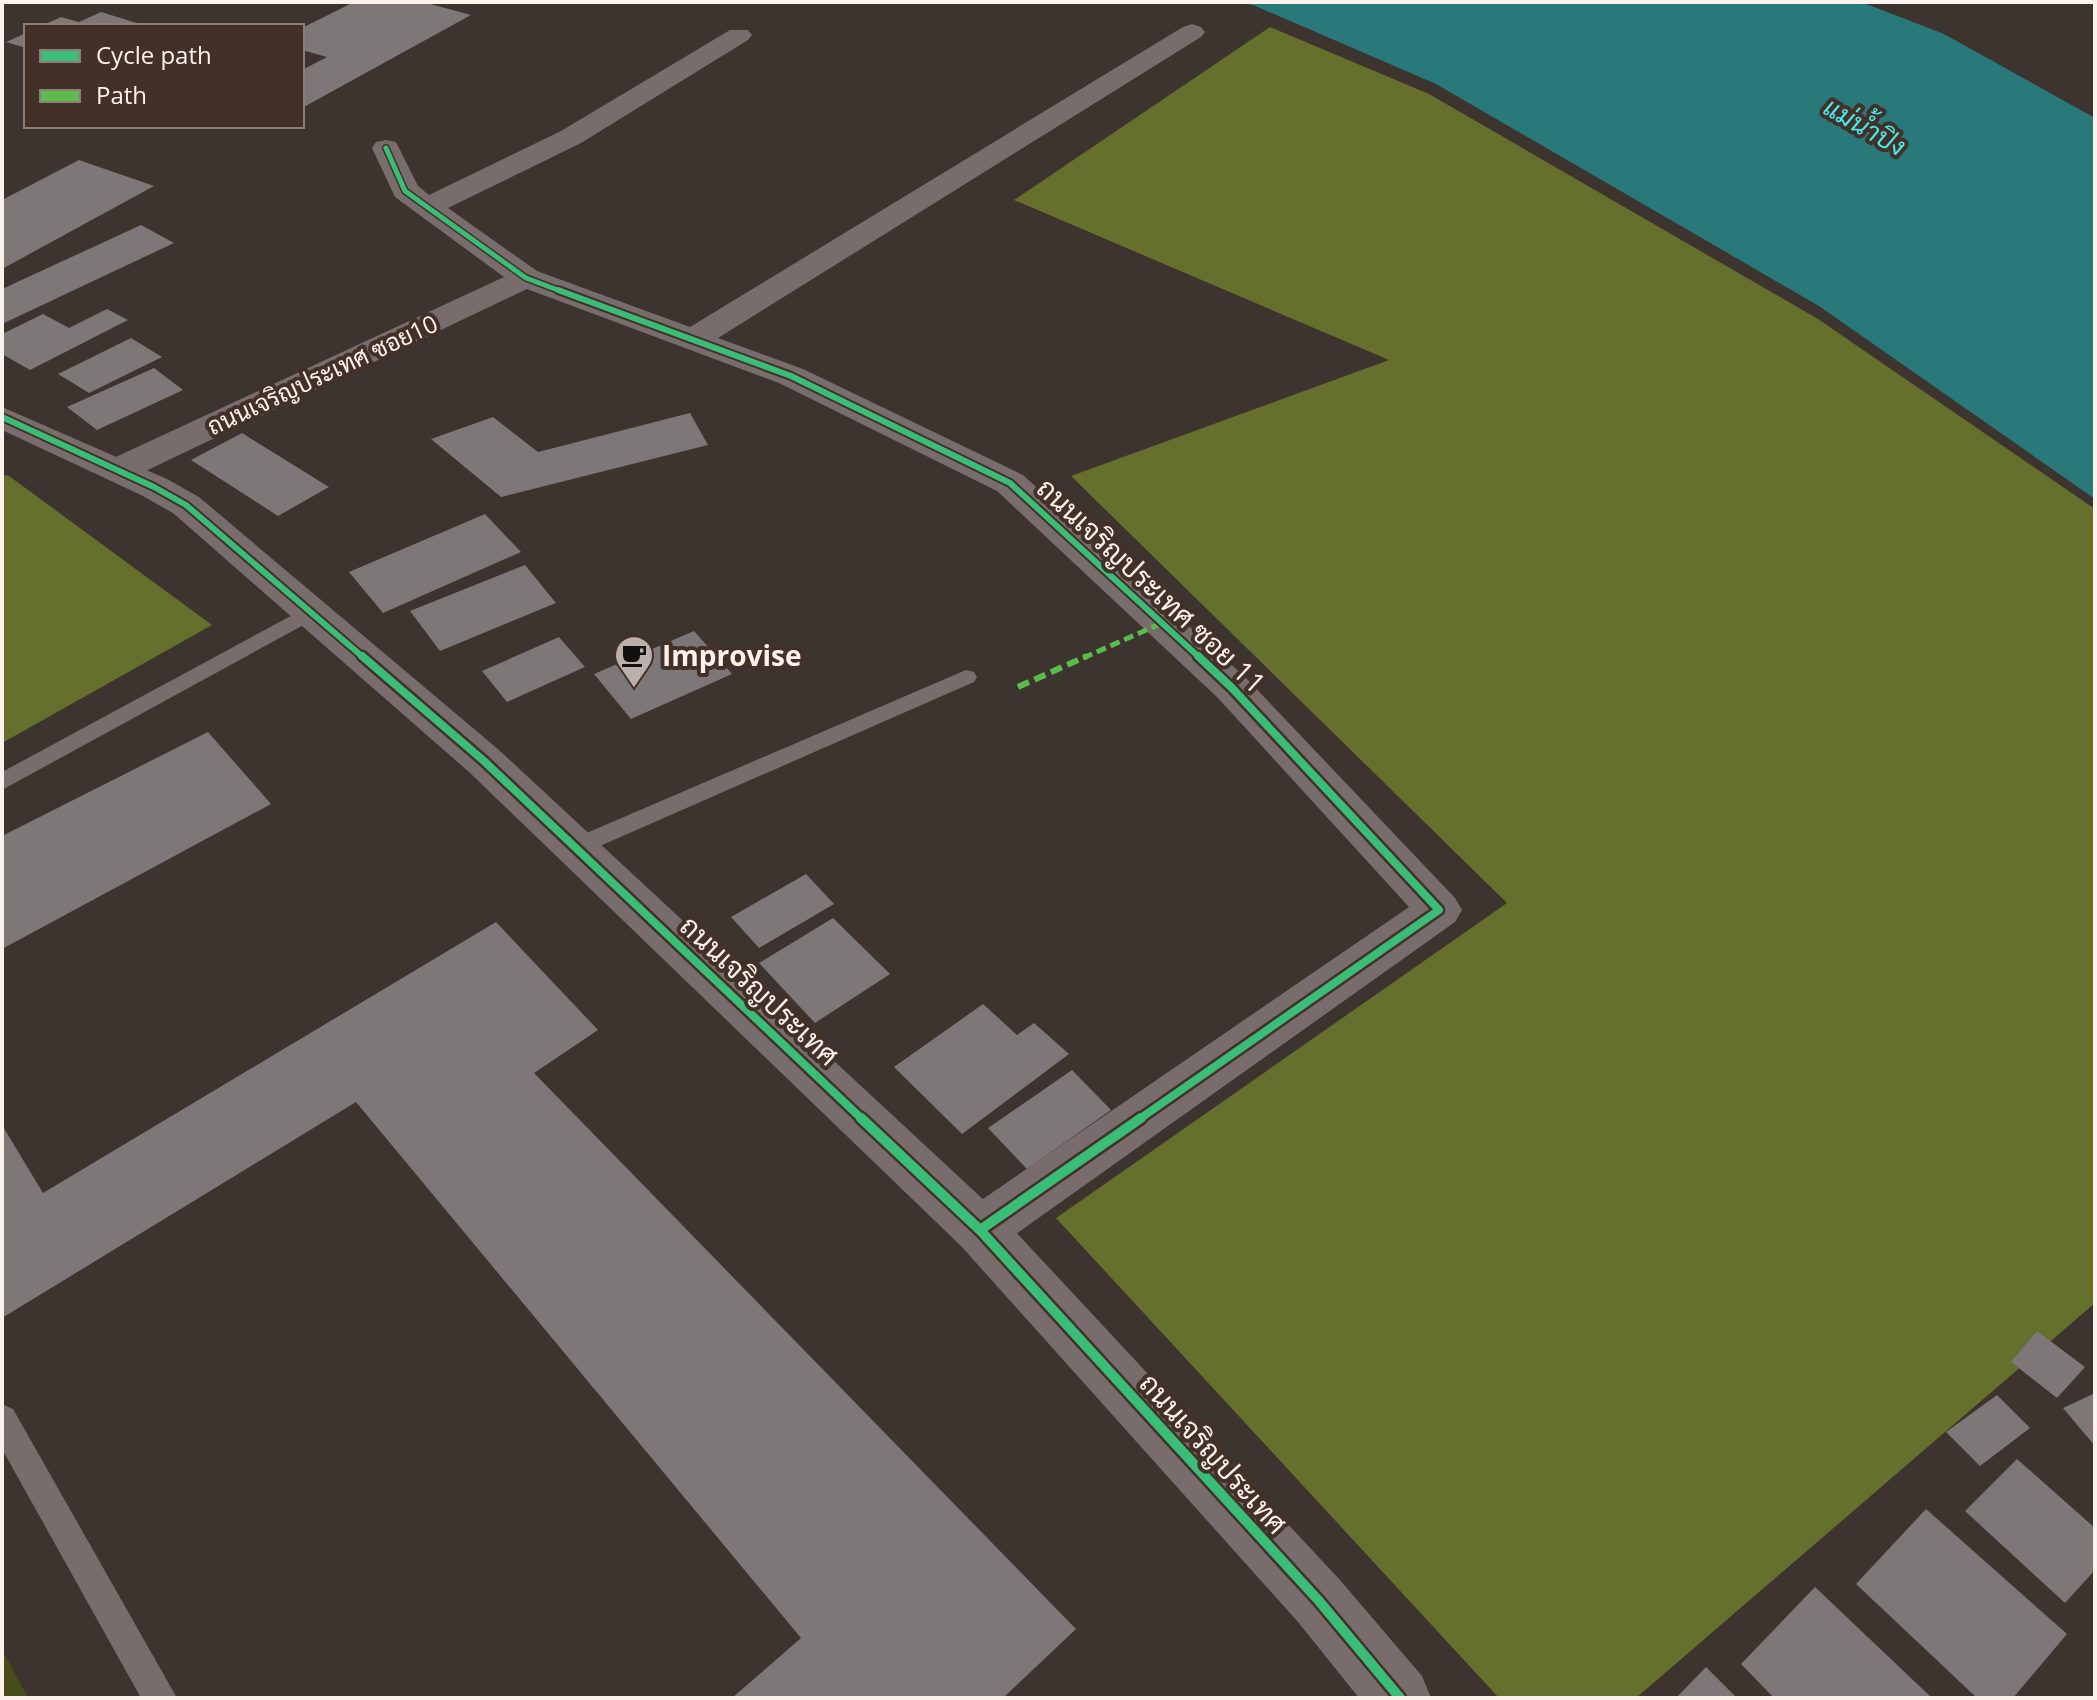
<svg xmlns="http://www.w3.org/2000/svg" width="2097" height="1700" viewBox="0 0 2097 1700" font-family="'Open Sans',Sarabun,sans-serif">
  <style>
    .green { fill: #464d1b }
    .forest { fill: #65702d }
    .water { fill: #29797b }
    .building { fill: #7d7778 }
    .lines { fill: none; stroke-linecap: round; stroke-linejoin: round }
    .service { fill: #786d6c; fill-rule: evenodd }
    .minor { fill: #786d6c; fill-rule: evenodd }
    .tertiary { fill: #786d6c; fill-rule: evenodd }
    .quiet-far1 { stroke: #5cbc4b; stroke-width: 5; stroke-dasharray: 10 5; stroke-linecap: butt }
    .quiet { stroke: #5cbc4b; stroke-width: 6; stroke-dasharray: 12 6; stroke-linecap: butt }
    .cycleway-far3-casing { stroke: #433129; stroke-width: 8 }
    .cycleway-far2-casing { stroke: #433129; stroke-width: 10 }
    .cycleway-far1-casing { stroke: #433129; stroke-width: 13 }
    .cycleway-casing { stroke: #433129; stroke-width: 15 }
    .cycleway-far3 { stroke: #3abd76; stroke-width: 5 }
    .cycleway-far2 { stroke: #3abd76; stroke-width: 6 }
    .cycleway-far1 { stroke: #3abd76; stroke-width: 8 }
    .cycleway { stroke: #3abd76; stroke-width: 10 }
    .labels { text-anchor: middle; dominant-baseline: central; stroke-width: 8; stroke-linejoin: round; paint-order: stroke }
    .far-street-label { font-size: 24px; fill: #fef2ec; stroke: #433129 }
    .far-water-label { font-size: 26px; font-style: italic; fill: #45eaee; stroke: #433129 }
    .street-label { font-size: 28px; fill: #fef2ec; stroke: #433129 }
    .poi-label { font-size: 28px; font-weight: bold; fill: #fef2ec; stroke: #433129; text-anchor: start }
  </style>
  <rect width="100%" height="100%" fill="#3d332f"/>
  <path class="green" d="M2,1649L28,1698H2Z"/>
  <g class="forest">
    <path d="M1270,27L1429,94L1818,319L2095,509V1303L1636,1698H1499L1056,1218L1507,903L1071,476L1389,360L1014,200Z"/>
    <path d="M2,475L9,476L212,625L2,743Z"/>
  </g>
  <path class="water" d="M1237,2H1861L1944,34L2095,118V499L1819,306L1436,84L1253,5Z"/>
  <g class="building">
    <path d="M354,2H423L471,15L302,108V70L327,57L302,50V28Z"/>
    <path d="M101,12L140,24L41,26L61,17L79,22Z"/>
    <path d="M26,33V48L6,42Z"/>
    <path d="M79,160L154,186L2,269V200Z"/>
    <path d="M141,225L174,243L2,324V289Z"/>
    <path d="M107,309L128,320L30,370L2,354V334L43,314L69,328Z"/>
    <path d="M131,338L162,357L89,393L58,374Z"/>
    <path d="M154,368L183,390L97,430L67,407Z"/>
    <path d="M690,413L708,445L501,497L431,439L493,417L538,452Z"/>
    <path d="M242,433L329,487L278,516L191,460Z"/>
    <path d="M485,514L521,552L383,613L349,572Z"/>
    <path d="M525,565L556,603L440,651L410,611Z"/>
    <path d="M694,631L732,674L631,719L594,674Z"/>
    <path d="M559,637L585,667L507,702L482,671Z"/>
    <path d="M208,732L271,804L2,949V836Z"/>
    <path d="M806,874L834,904L759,948L731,917Z"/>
    <path d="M833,918L890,974L815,1023L759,963Z"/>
    <path d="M496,922L598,1030L534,1073L1076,1629L1003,1698H732L801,1638L356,1102L2,1318V1125L43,1193Z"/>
    <path d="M983,1004L1017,1035L1034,1023L1069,1054L962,1134L894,1067Z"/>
    <path d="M1072,1070L1111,1110L1027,1169L988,1128Z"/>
    <path d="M2037,1331L2085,1367L2057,1398L2011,1362Z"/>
    <path d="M2095,1393V1446L2063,1408Z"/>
    <path d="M1997,1395L2030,1428L1980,1466L1946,1432Z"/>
    <path d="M2017,1459L2095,1528V1570L2065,1603L1965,1511Z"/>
    <path d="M1926,1509L2067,1634L2013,1698H1977L1856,1584Z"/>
    <path d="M1815,1587L1932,1698H1774L1741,1664Z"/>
    <path d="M1706,1667L1737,1698H1676Z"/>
  </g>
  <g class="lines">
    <g class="service">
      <path d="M313,604L320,606L324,611L320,616L2,790V772Z"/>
      <path d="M966,670L974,672L977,677L974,682L584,853L576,856L568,853L564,847L568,841Z"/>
      <path d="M2,1404L13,1409L177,1698H141L2,1449Z"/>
    </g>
    <path class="minor" d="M1192,24L1201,27L1205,32L1201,37L718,338L803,369L1023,475L1246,678L1455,898L1462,910L1455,922L999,1246L980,1253L961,1246L954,1230L961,1214L1409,907L1218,698L997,491L779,383L527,289L131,478L118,481L105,478L100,470L105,462L504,277L395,197L372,148L376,142L386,140L396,142L418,186L429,195L561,131L730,30H748L752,35L748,40L581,143L448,208L537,271L690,327L1183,27Z"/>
    <path class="tertiary" d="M2,407L167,479L199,497L499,750L999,1214L1340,1580L1422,1676L1431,1698H1359L1298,1622L961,1246L469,772L173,513L141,495L2,430Z"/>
    <path class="quiet-far1" d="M1083,658L1162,623"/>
    <path class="quiet" d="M1018,687L1087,656"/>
    <g class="cycleway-far3-casing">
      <path id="cycleway-far3" d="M386,148L405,191L526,278L563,292"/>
    </g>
    <g class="cycleway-far2-casing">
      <g id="cycleway-far2">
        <path d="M558,290L791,376L1010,483L1200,658"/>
        <path d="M2,417L154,487L186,505L364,658"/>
      </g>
    </g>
    <g class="cycleway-far1-casing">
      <g id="cycleway-far1">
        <path d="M362,656L484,761L863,1120"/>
        <path d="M1138,1120L1439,910L1232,688L1198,656"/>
      </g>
    </g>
    <g class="cycleway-casing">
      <g id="cycleway">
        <path d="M861,1118L980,1230L1319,1601L1400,1698"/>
        <path d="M980,1230L1141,1118"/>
      </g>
    </g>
    <use href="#cycleway-far3" class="cycleway-far3"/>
    <use href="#cycleway-far2" class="cycleway-far2"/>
    <use href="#cycleway-far1" class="cycleway-far1"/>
    <use href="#cycleway" class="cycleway"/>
  </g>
  <defs>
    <g id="cafe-pin" transform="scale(2)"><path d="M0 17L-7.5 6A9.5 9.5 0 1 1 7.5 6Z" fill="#baafaa" stroke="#433129"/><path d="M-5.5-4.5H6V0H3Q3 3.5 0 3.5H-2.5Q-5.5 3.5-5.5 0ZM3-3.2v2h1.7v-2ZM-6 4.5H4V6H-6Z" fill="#111"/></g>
  </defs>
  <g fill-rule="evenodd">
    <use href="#cafe-pin" x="634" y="655"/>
  </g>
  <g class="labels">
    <g class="far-street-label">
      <text transform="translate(322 374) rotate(-25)">ถนนเจริญประเทศ ซอย10</text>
    </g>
    <g class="far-water-label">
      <text transform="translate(1865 126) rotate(30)">แม่น้ำปิง</text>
    </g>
    <g class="street-label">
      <text transform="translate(1152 585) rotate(43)">ถนนเจริญประเทศ ซอย 11</text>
      <text transform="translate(760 990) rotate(43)">ถนนเจริญประเทศ</text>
      <text transform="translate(1214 1453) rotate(48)">ถนนเจริญประเทศ</text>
    </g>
    <g class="poi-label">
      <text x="662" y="655">Improvise</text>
    </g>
  </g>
  <rect width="2097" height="1700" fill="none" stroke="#fef2ec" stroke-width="8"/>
  <rect x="24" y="24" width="280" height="104" fill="#433129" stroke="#8e7e77" stroke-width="2"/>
  <rect x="40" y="50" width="40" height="12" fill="#3abd76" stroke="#8e7e77" stroke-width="2"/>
  <text x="96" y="64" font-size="24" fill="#fef2ec">Cycle path</text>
  <rect x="40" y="90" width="40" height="12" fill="#5cbc4b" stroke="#8e7e77" stroke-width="2"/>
  <text x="96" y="104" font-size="24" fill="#fef2ec">Path</text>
</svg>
